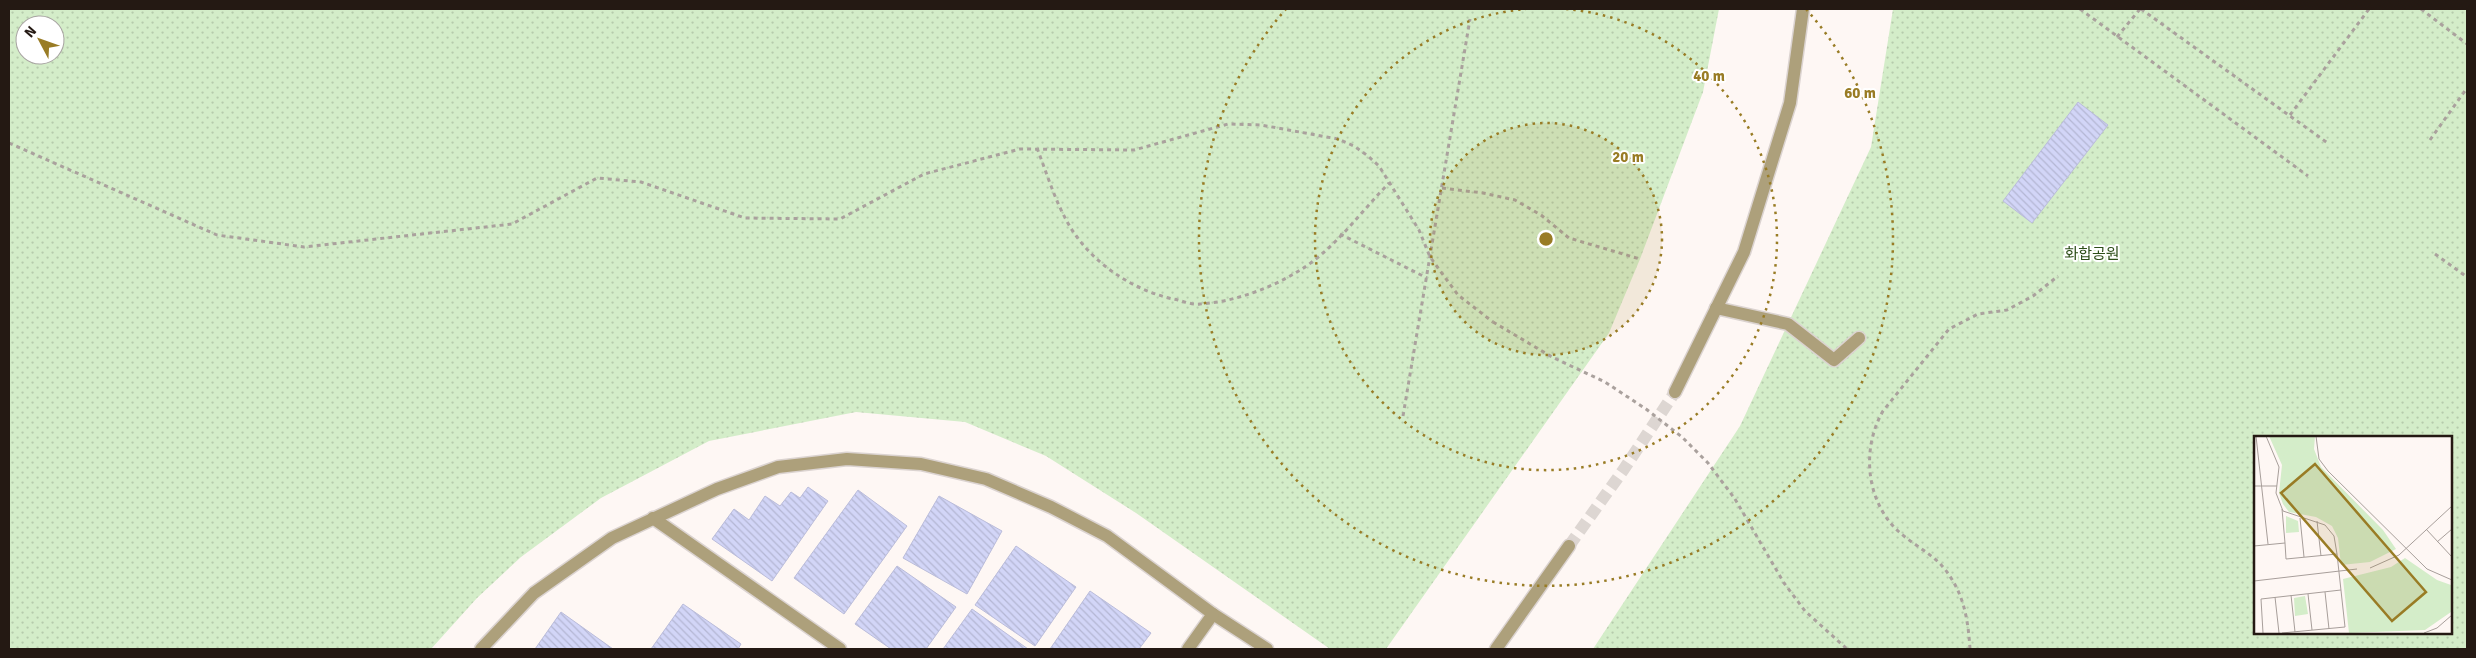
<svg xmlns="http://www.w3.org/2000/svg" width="2476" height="658" viewBox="0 0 2476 658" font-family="Signika,'Noto Sans KR',sans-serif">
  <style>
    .park { fill: url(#park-dots); fill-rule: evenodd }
    .building { fill: url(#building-back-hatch); stroke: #babcda }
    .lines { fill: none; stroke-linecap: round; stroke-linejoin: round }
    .tertiary-tunnel { stroke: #ddd6d2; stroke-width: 12; stroke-dasharray: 12 6; stroke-linecap: butt }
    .service-casing { stroke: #dbd3d0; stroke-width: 15 }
    .minor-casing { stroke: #dbd3d0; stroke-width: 15 }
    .tertiary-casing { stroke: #dbd3d0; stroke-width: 15 }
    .path { stroke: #aaa19d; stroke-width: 3; stroke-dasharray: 4 4; stroke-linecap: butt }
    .service { stroke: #ada07b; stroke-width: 12 }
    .minor { stroke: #ada07b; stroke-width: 12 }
    .tertiary { stroke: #ada07b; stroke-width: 12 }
    .path-bridge { stroke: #aaa19d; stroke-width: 3; stroke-dasharray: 4 4; stroke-linecap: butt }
    .ring { fill: none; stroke: #997c25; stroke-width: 2.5; stroke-dasharray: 2.5 5 }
    .labels { text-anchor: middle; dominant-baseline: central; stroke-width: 4; stroke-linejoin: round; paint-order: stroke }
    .park-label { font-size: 15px; fill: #2d4e19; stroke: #fff }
    .inset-road { fill: none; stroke: #a79e9a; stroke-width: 1 }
    .view { fill: #997c25; fill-opacity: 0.15; stroke: #997c25; stroke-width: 2.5 }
    .inset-edge { fill: none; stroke: #241913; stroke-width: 2.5 }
    .centre { fill: #997c25; stroke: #fff; stroke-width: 2.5 }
    .ring-label { font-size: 15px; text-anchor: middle; font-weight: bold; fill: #997c25; stroke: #fff; stroke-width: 4; stroke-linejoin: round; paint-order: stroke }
  </style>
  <defs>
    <pattern id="park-dots" width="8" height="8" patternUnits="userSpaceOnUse" patternTransform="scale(1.25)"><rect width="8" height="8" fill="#d4edc9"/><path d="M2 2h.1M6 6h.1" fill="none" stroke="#b6cbac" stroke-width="1.8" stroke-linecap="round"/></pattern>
    <pattern id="building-back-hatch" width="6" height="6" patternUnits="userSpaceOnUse" patternTransform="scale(1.25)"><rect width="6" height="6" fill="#d2d5f7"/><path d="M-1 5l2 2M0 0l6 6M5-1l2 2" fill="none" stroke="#b4b6d3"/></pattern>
  </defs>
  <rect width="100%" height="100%" fill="#fef7f4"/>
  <g class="park">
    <path d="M9,9H1719L1703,92L1640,259L1609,333L1386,649H1330L1136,513L1046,456L965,422L856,412L709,441L601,498L521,557L477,598L431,649H9ZM25,25H55V55H25Z"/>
    <path d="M1893,9H2467V649H1593L1740,426L1871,147ZM2255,437H2450V632H2255Z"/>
  </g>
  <g class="building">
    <path d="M2078,102L2108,125L2032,223L2003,201Z"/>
    <path d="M808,487L828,501L772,581L712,539L734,509L749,520L765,496L780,506L791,492L800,498Z"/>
    <path d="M858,490L907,526L844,614L794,578Z"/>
    <path d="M939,496L1002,531L967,594L903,558Z"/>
    <path d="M1016,546L1076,587L1035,646L975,605Z"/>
    <path d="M897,566L956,607L926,649H891L855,624Z"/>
    <path d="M1090,591L1151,633L1139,649H1050Z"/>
    <path d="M683,604L741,644L738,649H651Z"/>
    <path d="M972,609L1028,649H943Z"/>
    <path d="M561,612L613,649H535Z"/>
  </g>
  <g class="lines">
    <path class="tertiary-tunnel" d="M1569,546L1624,469L1675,392"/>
    <g class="service-casing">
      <path id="service" d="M1716,308L1788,324L1834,360L1859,338"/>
    </g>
    <g class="minor-casing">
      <g id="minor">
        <path d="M653,518L840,649"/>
        <path d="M1213,614L1267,649"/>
        <path d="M481,649L534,593L612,538L717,489L778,467L847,459L921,464L986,479L1051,507L1107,536L1213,614L1188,649"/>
      </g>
    </g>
    <g class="tertiary-casing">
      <g id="tertiary">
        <path d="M1675,392L1744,252L1790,103L1803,9"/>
        <path d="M1496,649L1569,546"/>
      </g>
    </g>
    <g class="path">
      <path d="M2080,9L2308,176"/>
      <path d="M2141,9L2329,144"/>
      <path d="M2421,9L2467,44"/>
      <path d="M2117,37L2140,9"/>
      <path d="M2290,115L2369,9"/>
      <path d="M2430,140L2467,88"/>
      <path d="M9,143L217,235L304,247L512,224L597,178L641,182L745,218L840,219L924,174L1020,149L1134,150L1228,124L1261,125L1338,139L1354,146L1368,156L1379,166L1419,230L1430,257L1458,295L1493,322"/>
      <path d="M1037,148C1047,174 1055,201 1069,225C1092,264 1135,292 1178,300C1185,302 1193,305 1200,304C1233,302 1269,289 1297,272C1333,251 1360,213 1389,183"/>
      <path d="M1442,188L1483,193L1515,200L1541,215L1569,238L1640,259"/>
      <path d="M1340,234L1427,278"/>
      <path d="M2435,254L2467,277"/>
      <path d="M1403,416L1470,19"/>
      <path d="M1735,499L1784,583L1805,611L1847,649"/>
      <path d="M1970,649C1968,619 1964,592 1943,567C1931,553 1912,544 1898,531C1866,501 1861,449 1883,411L1949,329L1978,314L2007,310L2033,296L2058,276"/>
    </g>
    <use href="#service" class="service"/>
    <use href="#minor" class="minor"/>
    <use href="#tertiary" class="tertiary"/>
    <path class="path-bridge" d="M1493,322L1552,357L1605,382L1646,409L1682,437L1708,463L1735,499"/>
  </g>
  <circle cx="1546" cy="239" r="116" fill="#997c25" fill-opacity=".12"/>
  <g class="ring">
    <circle cx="1546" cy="239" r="116"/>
    <path d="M1566 9A231 231 0 1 1 1526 9"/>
    <path d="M1806 9A347 347 0 1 1 1286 9"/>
  </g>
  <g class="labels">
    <g class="park-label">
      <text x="2092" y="254">화합공원</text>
    </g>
  </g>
  <g transform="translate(2254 436)">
    <rect width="198" height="198" fill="#fef7f4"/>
    <path d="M15,0H61L60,13L67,31L129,94L142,113L116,126L87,129L84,102L78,90L62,81L35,76L29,68L25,57L28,29ZM32,80L44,85L45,96L32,97ZM151,122L183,144L197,149V176L171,194L95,197L89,143L137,131ZM51,160L54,178L41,180L40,162Z" fill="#d4edc9"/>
    <path class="inset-road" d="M2,0L14,108M12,0L25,31L22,57L29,75L71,89L80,100L83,118L32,123L31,107M62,0L65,23L74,35L173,133L198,144M0,50H23M46,82L50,121M63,85L67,120M172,93L198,121M183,106L198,93M0,110L31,107L28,73M116,132L145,119L198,70M0,145L103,133M71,156L75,193M54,158L58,194M37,159L41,196M21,161L25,197M9,197L7,163L87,154M28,197L91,191L83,118M170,197L183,192L198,179"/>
    <path class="view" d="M61,28L172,156L138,185L27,57Z"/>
    <rect width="198" height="198" class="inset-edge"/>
  </g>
  <circle cx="1546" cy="239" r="8" class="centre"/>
  <g class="ring-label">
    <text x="1709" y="81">40 m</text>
    <text x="1860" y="98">60 m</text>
    <text x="1628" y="162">20 m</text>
  </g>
  <rect width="2476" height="658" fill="none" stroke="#241913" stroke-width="20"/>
  <g transform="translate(40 40) rotate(311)"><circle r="24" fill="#ffffff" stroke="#a7a3a1"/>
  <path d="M0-4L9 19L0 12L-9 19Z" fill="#997c25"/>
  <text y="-8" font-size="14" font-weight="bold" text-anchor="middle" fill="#241913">N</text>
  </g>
</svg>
